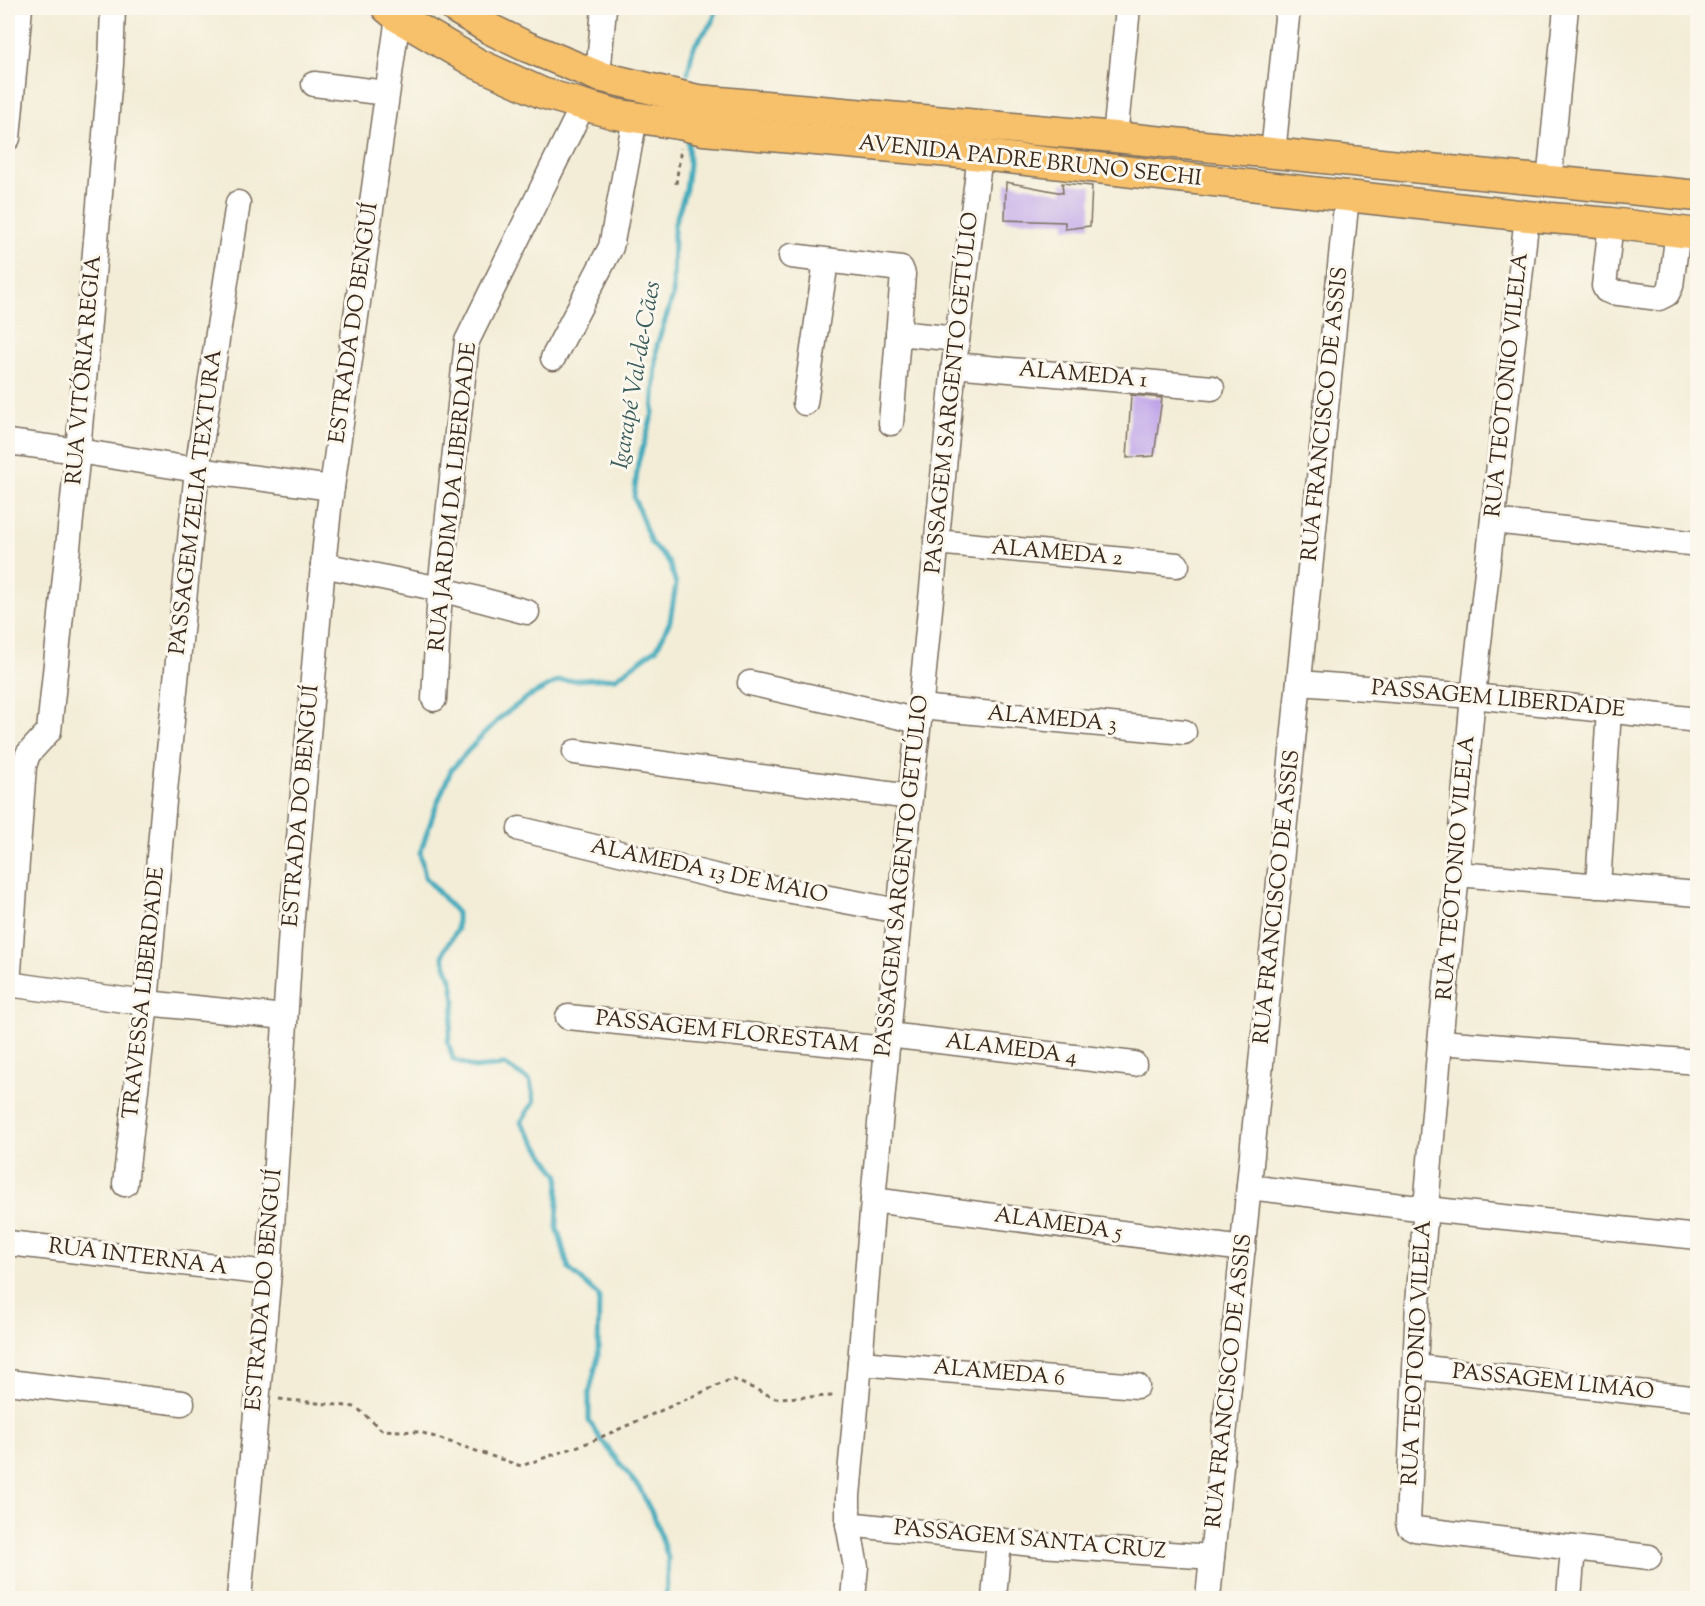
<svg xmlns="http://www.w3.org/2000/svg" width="1705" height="1606" viewBox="0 0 1705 1606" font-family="'Sorts Mill Goudy',serif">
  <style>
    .built { fill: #dcd6f6 }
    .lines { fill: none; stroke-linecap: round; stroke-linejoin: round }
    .stream { stroke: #3ba9bb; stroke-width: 5 }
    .building { fill: #bea3e9 }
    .minor-casing { stroke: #7b6e5f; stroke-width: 27 }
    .major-casing { stroke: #7b6e5f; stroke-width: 33 }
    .path { stroke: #7b6e5f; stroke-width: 3; stroke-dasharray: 4.5 4.5; stroke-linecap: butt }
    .minor { stroke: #fff; stroke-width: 24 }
    .major { stroke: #f7c06b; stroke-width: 30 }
    .labels { text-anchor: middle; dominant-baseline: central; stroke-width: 6; stroke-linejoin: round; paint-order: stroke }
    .street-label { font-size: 22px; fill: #3b2a1e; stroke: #fbf7ec }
    .water-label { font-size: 24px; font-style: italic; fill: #3b5d5d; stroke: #fbf7ec }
  </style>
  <rect width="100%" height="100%" fill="#fbf7ec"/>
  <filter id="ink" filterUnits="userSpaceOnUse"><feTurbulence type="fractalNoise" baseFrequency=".0167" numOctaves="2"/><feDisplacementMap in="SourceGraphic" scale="12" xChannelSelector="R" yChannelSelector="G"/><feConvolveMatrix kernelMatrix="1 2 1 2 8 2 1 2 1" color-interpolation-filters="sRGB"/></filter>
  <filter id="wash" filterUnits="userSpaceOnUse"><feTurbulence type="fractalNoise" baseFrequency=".008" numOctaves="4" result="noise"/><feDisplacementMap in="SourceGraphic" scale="24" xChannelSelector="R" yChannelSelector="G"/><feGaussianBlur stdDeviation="1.35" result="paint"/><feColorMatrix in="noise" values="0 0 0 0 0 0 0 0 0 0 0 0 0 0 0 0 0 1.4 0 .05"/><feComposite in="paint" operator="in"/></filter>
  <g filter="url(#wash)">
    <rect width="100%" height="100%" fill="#f3edd7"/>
    <path class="built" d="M8,751L15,752L8,829Z"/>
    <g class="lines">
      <g class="stream">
        <path d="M688,73C690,64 691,53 695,45C702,33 716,23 716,8"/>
        <path d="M666,1598L668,1558L655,1519L640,1489L600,1438L589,1421V1394L598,1357L599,1296L569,1269L557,1227L559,1176L521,1122L534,1102L530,1081L505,1065L474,1068L453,1059L448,1042L455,1001L452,981L443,957L445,949L457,930V913L425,877L420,853L435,809L451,770L474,744L501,717L528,697L558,681L616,678L657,648L670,621L676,584L669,562L651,543L634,497L638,463L653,413L657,345L673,296L674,226L686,189L689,164L688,137"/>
      </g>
    </g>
    <g id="blocks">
      <g class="building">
        <path d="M1006,182L1063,193L1062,183L1092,186L1090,226L1065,229V222L1005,220Z"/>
        <path d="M1131,395L1162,398L1154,456L1127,458Z"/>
      </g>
    </g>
  </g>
  <g filter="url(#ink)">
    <use href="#blocks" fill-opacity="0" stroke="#7b6e5f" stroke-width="1.5"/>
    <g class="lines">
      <g class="minor-casing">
        <g id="minor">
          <path d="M598,76L604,8"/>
          <path d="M314,84L386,93"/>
          <path d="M1115,137L1128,8"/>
          <path d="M8,138L20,8"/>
          <path d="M1273,153L1288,8"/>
          <path d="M1549,182L1566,8"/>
          <path d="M1527,216L1473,696L1457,874L1440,1042L1418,1303L1408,1522L1409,1526L1415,1529L1649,1557"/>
          <path d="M1611,223L1604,286L1606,290L1611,292L1659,298L1667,294L1671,286L1678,231"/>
          <path d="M791,256L901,269L903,274L891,423"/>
          <path d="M898,333L957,339"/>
          <path d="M553,358L611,247L635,118"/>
          <path d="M954,365L1212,388"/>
          <path d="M805,403L826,261"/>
          <path d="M8,442L78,451L197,470L332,488"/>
          <path d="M1493,521L1698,544"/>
          <path d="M936,542L1177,565"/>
          <path d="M323,565L440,589L527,612"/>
          <path d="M750,683L919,721"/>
          <path d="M1299,683L1473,696L1698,720"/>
          <path d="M434,699L440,589L467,341L583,105"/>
          <path d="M920,707L1184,732"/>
          <path d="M575,752L910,797"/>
          <path d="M520,829L727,879L899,911"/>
          <path d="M1457,874L1698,894"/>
          <path d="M1598,886L1609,710"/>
          <path d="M8,984L24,766L28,754L49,731L78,451L111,64L113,8"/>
          <path d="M8,984L146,1003L285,1017"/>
          <path d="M568,1017L886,1049"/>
          <path d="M888,1035L1134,1064"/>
          <path d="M1440,1042L1698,1062"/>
          <path d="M125,1184L146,1003L164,801L197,470L238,203"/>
          <path d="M1249,1187L1426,1209L1698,1237"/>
          <path d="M873,1200L1243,1249"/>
          <path d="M8,1243L269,1273"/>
          <path d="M860,1363L1137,1386"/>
          <path d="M1416,1367L1691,1398"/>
          <path d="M8,1382L182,1403"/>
          <path d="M848,1524L1041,1545L1212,1557"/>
          <path d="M239,1598L269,1273L291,929L323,565L329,509L398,17"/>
          <path d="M853,1598L856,1567L848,1524V1496L860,1363L873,1200L910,797L919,721L954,365L980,155"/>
          <path d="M994,1598L999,1540"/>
          <path d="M1208,1598L1347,196"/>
          <path d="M1569,1598L1573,1548"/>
        </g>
      </g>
      <g class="major-casing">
        <g id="major">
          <path d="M387,8L398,17L478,64L542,93L615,114L684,125L703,130L972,154L1347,196L1527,216L1611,223L1698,234"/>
          <path d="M455,8L490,29L525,46L598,76L698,100L1115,137L1698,196"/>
        </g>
      </g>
      <g class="path">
        <path d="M676,184L681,148"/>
        <path d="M279,1399L356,1407L382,1430L420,1432L521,1466L590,1442L732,1379L775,1398L836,1396"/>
      </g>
      <use href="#minor" class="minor"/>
      <use href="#major" class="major"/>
    </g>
  </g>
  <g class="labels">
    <g class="street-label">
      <text transform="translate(1030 162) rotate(6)">AVENIDA PADRE BRUNO SECHI</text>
      <text transform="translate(355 323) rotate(-82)">ESTRADA DO BENGUÍ</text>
      <text transform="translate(85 370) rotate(-85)">RUA VITÓRIA REGIA</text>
      <text transform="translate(1083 376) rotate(5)">ALAMEDA 1</text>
      <text transform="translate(1508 385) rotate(-84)">RUA TEOTONIO VILELA</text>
      <text transform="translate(953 393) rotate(-84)">PASSAGEM SARGENTO GETÚLIO</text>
      <text transform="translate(1326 414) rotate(-84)">RUA FRANCISCO DE ASSIS</text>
      <text transform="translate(454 497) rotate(-84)">RUA JARDIM DA LIBERDADE</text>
      <text transform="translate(197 502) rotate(-83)">PASSAGEM ZELIA TEXTURA</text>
      <text transform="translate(1057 554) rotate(5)">ALAMEDA 2</text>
      <text transform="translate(1498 700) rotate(5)">PASSAGEM LIBERDADE</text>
      <text transform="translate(1052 720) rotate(5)">ALAMEDA 3</text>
      <text transform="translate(302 806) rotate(-85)">ESTRADA DO BENGUÍ</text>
      <text transform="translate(1457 868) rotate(-85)">RUA TEOTONIO VILELA</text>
      <text transform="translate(709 872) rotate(12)">ALAMEDA 13 DE MAIO</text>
      <text transform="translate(903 876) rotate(-84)">PASSAGEM SARGENTO GETÚLIO</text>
      <text transform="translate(1278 897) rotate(-84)">RUA FRANCISCO DE ASSIS</text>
      <text transform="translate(145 993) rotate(-84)">TRAVESSA LIBERDADE</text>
      <text transform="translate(727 1033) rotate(6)">PASSAGEM FLORESTAM</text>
      <text transform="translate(1011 1050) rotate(7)">ALAMEDA 4</text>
      <text transform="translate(1058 1225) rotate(8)">ALAMEDA 5</text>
      <text transform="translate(138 1258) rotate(7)">RUA INTERNA A</text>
      <text transform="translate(265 1290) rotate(-85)">ESTRADA DO BENGUÍ</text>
      <text transform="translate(1418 1353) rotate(-87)">RUA TEOTONIO VILELA</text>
      <text transform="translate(999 1374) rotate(5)">ALAMEDA 6</text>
      <text transform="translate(1230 1381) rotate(-84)">RUA FRANCISCO DE ASSIS</text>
      <text transform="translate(1553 1383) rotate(6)">PASSAGEM LIMÃO</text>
      <text transform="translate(1030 1541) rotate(5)">PASSAGEM SANTA CRUZ</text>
    </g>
    <g class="water-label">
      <text transform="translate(637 375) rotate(-80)">Igarapé Val-de-Cães</text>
    </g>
  </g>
  <rect width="1705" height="1606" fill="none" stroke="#fbf7ec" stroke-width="30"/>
</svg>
